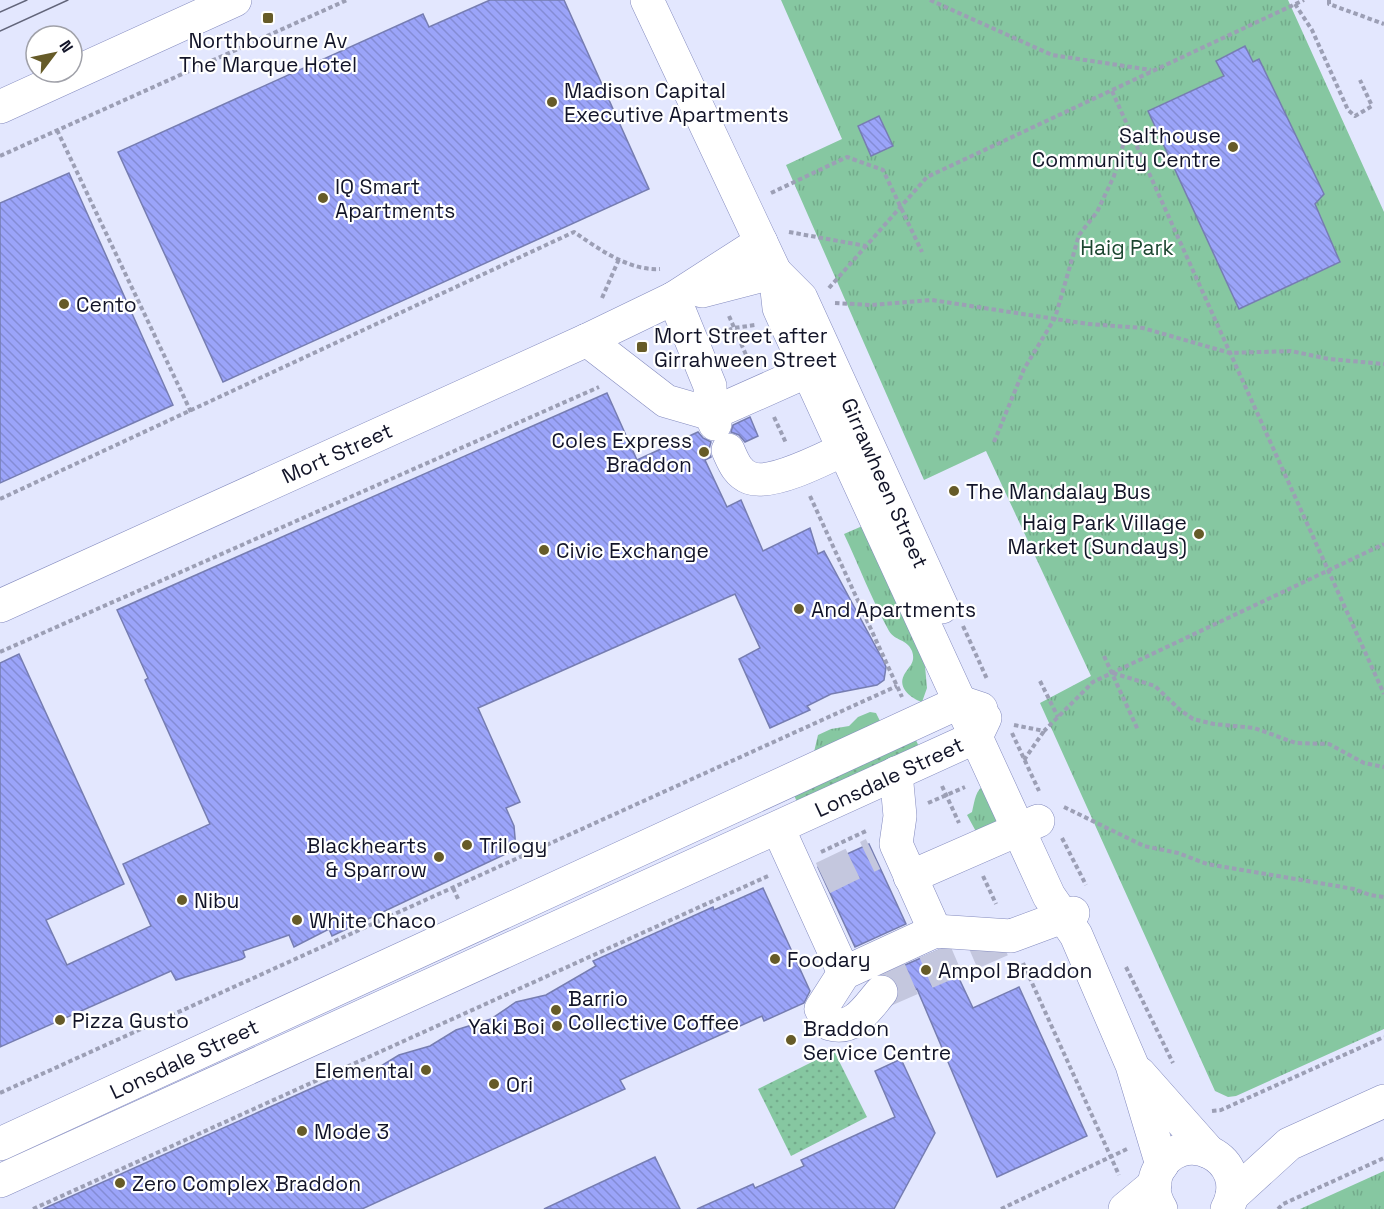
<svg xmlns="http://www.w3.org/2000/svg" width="1384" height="1209" viewBox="0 0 1384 1209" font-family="'Space Grotesk',sans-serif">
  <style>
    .grass { fill: url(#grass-tufts) }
    .garden { fill: url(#garden-dots) }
    .building { fill: url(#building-back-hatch); stroke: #767db1; stroke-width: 1.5 }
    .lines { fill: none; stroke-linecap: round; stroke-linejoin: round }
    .minor-tunnel { stroke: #c4c7de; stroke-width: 33; stroke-dasharray: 33 16; stroke-linecap: butt }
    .minor-casing { stroke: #848bbf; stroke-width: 34 }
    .highway-casing { stroke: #848bbf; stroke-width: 34 }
    .path { stroke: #9c9fb5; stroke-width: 4; stroke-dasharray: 4.5 3; stroke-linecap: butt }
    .minor { stroke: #fff; stroke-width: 33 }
    .highway { stroke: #fff; stroke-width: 33 }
    .tram { stroke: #62657a; stroke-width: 1.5 }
    .poi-dot { fill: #665b28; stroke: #fff; stroke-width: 2 }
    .labels { text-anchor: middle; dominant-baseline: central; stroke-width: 4.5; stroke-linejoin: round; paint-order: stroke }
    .poi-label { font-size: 21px; fill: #121428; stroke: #fff; text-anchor: start }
    .park-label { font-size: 21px; fill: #1c4630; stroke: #fff }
    .street-label { font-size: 21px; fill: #121428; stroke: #fff }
  </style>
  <defs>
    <pattern id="grass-tufts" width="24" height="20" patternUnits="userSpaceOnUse" patternTransform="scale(1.5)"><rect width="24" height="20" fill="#86c7a1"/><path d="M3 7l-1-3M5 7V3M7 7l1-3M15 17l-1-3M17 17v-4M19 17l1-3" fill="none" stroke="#73aa8b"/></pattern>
    <pattern id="garden-dots" width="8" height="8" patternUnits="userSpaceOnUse" patternTransform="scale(1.5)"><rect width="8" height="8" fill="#86c7a1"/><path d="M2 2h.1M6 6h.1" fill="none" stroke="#73aa8b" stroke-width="1.8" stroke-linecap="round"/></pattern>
    <pattern id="building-back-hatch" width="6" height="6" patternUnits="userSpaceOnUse" patternTransform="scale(1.5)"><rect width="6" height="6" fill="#9ba4f9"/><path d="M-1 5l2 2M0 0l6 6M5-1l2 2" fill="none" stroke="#848cd5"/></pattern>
  </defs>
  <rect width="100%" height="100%" fill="#e3e7fe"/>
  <g class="grass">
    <path d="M781,0H1288L1384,212V1029L1236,1096L1228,1097L1215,1091L1040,703L1091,676L986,451L924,480L786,165L842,139Z"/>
    <path d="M867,524L925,666L927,688L922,702C912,699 897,688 904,675C909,666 916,663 912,651C907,639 895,641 889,631C872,600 859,566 844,534Z"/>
    <path d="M870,712L876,713L881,723L814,752L818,735L831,729L849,726L858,717Z"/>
    <path d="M986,784L1007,822L979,837L967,815L972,812C975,800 975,790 986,784Z"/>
    <path d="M1384,1171V1209H1300Z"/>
  </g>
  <g class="garden">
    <path d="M913,734L922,753L800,808L791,789Z"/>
    <path d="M834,1051L867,1117L791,1156L758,1089Z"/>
  </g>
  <g class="building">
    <path d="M490,0H564L649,189L223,382L118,152L423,14L429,27Z"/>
    <path d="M1245,46L1253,62L1259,59L1324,194L1315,204L1340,262L1239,309L1148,111L1224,76L1216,61Z"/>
    <path d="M879,116L893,146L871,156L858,126Z"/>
    <path d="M69,173L173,405L0,483V203Z"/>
    <path d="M607,393L637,460L698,432L703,438L711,442L709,449L711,457L705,460L727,507L741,500L763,551L810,528L818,554L824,551L884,662L886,667L884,680L877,685L831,694L807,706L810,710L770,728L739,659L760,648L735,594L478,708L520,802L506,808L514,826L516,849L332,936L329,929L294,947L289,935L243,951L245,957L242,959L176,980L171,971L0,1047V663L19,654L124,884L46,920L67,965L151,926L123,864L210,824L145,680L148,678L117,610Z"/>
    <path d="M750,417L758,436L745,442L739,435L731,432L733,425Z"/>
    <path d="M869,844L906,924L855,947L818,867Z"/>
    <path d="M763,888L810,991L804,1003L764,1021L762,1016L620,1080L625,1089L362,1209H43L359,1067L363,1077L399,1055L430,1046L456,1030L491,1019L516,1002L546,995L596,966L593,961L713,907L714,910Z"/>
    <path d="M939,950L946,951L973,1008L1019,987L1087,1136L997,1177L917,989L907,994L896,969Z"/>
    <path d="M901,1059L935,1133L894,1209H697L753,1184L755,1188L804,1166L801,1160L895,1117L875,1071Z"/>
    <path d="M655,1157L680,1209H544Z"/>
  </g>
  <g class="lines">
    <g class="minor-tunnel">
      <path d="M823,878L873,854"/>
      <path d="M881,992L1011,936"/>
    </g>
    <g class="minor-casing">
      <g id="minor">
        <path d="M647,0L775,272L779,308L783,317L1049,896L1076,935L1132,1065L1162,1165"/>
        <path d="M775,272L801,298L942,607"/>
        <path d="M702,291L775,272"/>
        <path d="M587,340L666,401L711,414L710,386L674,298"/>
        <path d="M715,424L711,414L828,362"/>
        <path d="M728,450C733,461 737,473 750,478C775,487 839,451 863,440"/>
        <path d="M0,606L587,340L674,298L761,242"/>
        <path d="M896,773L900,816L896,844L935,931"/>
        <path d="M778,828L844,973"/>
        <path d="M910,877L1038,821"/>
        <path d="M881,992C867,1008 854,1031 830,1024L821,1009L844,973L935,931L1011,936L1073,913"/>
        <path d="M1139,1073L1209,1152"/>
        <path d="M0,1144L960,702L981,709"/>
        <path d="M0,1181L976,737L985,718"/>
        <path d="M1232,1196L1289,1144L1384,1101"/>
        <path d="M1125,1209L1155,1184"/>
        <path d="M1161,1209C1154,1198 1152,1185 1157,1173C1179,1122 1254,1158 1227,1209"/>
      </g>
    </g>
    <g class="highway-casing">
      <path id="highway" d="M0,107L235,0"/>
    </g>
    <g class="path">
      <path d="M930,0L1052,55L1151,70"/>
      <path d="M1329,0V4L1384,24"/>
      <path d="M1295,4L1312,30L1348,110L1355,116L1372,106L1360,80"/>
      <path d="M1112,91L1384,694"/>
      <path d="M57,130L191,412"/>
      <path d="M0,156L347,0"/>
      <path d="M771,193L847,157L883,170L922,252"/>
      <path d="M789,232L866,246L927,177L1304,0"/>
      <path d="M829,288L866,246"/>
      <path d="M602,298L619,259"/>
      <path d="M835,303L871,305L932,300L1088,324L1143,328L1230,353L1291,351L1329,359L1384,364"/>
      <path d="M729,316L750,364"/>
      <path d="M721,333L734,328L755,325"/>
      <path d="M774,417L786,443"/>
      <path d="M994,442L1024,369L1055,318L1079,235L1097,212L1114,176L1128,128"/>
      <path d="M810,496L902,697"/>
      <path d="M0,499L574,232C599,249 629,271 660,269"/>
      <path d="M963,626L987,679"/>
      <path d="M0,652L599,387"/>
      <path d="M1104,656L1138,730"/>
      <path d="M1113,673L1155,686L1180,710L1193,719L1214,724L1254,728L1296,743L1329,744L1364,763L1384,767"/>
      <path d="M1040,681L1058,717"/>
      <path d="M1014,725L1044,731L1093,682L1384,544"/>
      <path d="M1012,733L1039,791"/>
      <path d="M1024,760L1044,731"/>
      <path d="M942,786L959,823"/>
      <path d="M928,803L965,787"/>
      <path d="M1064,807L1144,846L1178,853L1207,864L1354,889L1370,895L1384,897"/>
      <path d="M1062,838L1086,885"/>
      <path d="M821,852L866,831"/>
      <path d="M983,876L996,904"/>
      <path d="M453,888L459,901"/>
      <path d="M1023,963L1119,1175"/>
      <path d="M1126,967L1173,1063"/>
      <path d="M0,1093L897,686"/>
      <path d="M1212,1111L1221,1110L1384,1037"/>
      <path d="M33,1209L768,876"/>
      <path d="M1001,1209L1127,1149"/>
      <path d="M1278,1209L1283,1204L1384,1158"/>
    </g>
    <use href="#minor" class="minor"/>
    <use href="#highway" class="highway"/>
    <g class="tram">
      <path d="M0,12L27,0"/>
      <path d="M0,31L68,0"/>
    </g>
  </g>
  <g class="poi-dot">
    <rect x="262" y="12" width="12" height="12" rx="3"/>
    <circle cx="552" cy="102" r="6"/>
    <circle cx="1233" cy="147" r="6"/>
    <circle cx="323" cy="198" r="6"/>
    <circle cx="64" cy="304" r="6"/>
    <rect x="636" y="341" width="12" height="12" rx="3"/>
    <circle cx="704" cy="452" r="6"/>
    <circle cx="954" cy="491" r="6"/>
    <circle cx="1199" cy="534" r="6"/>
    <circle cx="544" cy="550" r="6"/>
    <circle cx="799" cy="609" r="6"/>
    <circle cx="467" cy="845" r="6"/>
    <circle cx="439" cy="857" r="6"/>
    <circle cx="182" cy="900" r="6"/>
    <circle cx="297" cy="920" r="6"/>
    <circle cx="775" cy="959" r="6"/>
    <circle cx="926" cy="970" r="6"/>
    <circle cx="556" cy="1010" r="6"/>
    <circle cx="60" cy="1020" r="6"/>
    <circle cx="557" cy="1026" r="6"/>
    <circle cx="791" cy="1040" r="6"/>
    <circle cx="426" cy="1070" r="6"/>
    <circle cx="494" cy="1084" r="6"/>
    <circle cx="302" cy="1131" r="6"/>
    <circle cx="120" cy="1183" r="6"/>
  </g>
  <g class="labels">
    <g class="poi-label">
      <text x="268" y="40" text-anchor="middle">Northbourne Av<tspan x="268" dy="24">The Marque Hotel</tspan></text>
      <text x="564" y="90">Madison Capital<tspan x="564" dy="24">Executive Apartments</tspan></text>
      <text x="1221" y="135" text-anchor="end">Salthouse<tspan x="1221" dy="24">Community Centre</tspan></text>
      <text x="335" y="186">IQ Smart<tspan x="335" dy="24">Apartments</tspan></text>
      <text x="76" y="304">Cento</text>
      <text x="654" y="335">Mort Street after<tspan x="654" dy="24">Girrahween Street</tspan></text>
      <text x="692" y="440" text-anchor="end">Coles Express<tspan x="692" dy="24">Braddon</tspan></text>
      <text x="966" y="491">The Mandalay Bus</text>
      <text x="1187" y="522" text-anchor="end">Haig Park Village<tspan x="1187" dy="24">Market (Sundays)</tspan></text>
      <text x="556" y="550">Civic Exchange</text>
      <text x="811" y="609">And Apartments</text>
      <text x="427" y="845" text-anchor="end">Blackhearts<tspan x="427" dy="24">&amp; Sparrow</tspan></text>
      <text x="479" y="845">Trilogy</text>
      <text x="194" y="900">Nibu</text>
      <text x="309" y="920">White Chaco</text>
      <text x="787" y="959">Foodary</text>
      <text x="938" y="970">Ampol Braddon</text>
      <text x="568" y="998">Barrio<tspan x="568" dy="24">Collective Coffee</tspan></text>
      <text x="72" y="1020">Pizza Gusto</text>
      <text x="545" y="1026" text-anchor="end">Yaki Boi</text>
      <text x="803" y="1028">Braddon<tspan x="803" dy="24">Service Centre</tspan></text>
      <text x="414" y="1070" text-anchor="end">Elemental</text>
      <text x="506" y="1084">Ori</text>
      <text x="314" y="1131">Mode 3</text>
      <text x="132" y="1183">Zero Complex Braddon</text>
    </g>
    <g class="park-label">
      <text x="1127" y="247">Haig Park</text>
    </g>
    <g class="street-label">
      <text transform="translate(337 453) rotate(-24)">Mort Street</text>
      <text transform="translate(885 483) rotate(66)">Girrawheen Street</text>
      <text transform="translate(889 777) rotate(-25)">Lonsdale Street</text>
      <text transform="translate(184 1059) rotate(-25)">Lonsdale Street</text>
    </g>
  </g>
  <g transform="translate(54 54) rotate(58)"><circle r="28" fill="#ffffff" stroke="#a0a1a9" stroke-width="1.5"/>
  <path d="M0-4.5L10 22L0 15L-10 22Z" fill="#665b28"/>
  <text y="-9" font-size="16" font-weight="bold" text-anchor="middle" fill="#121428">N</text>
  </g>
</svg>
